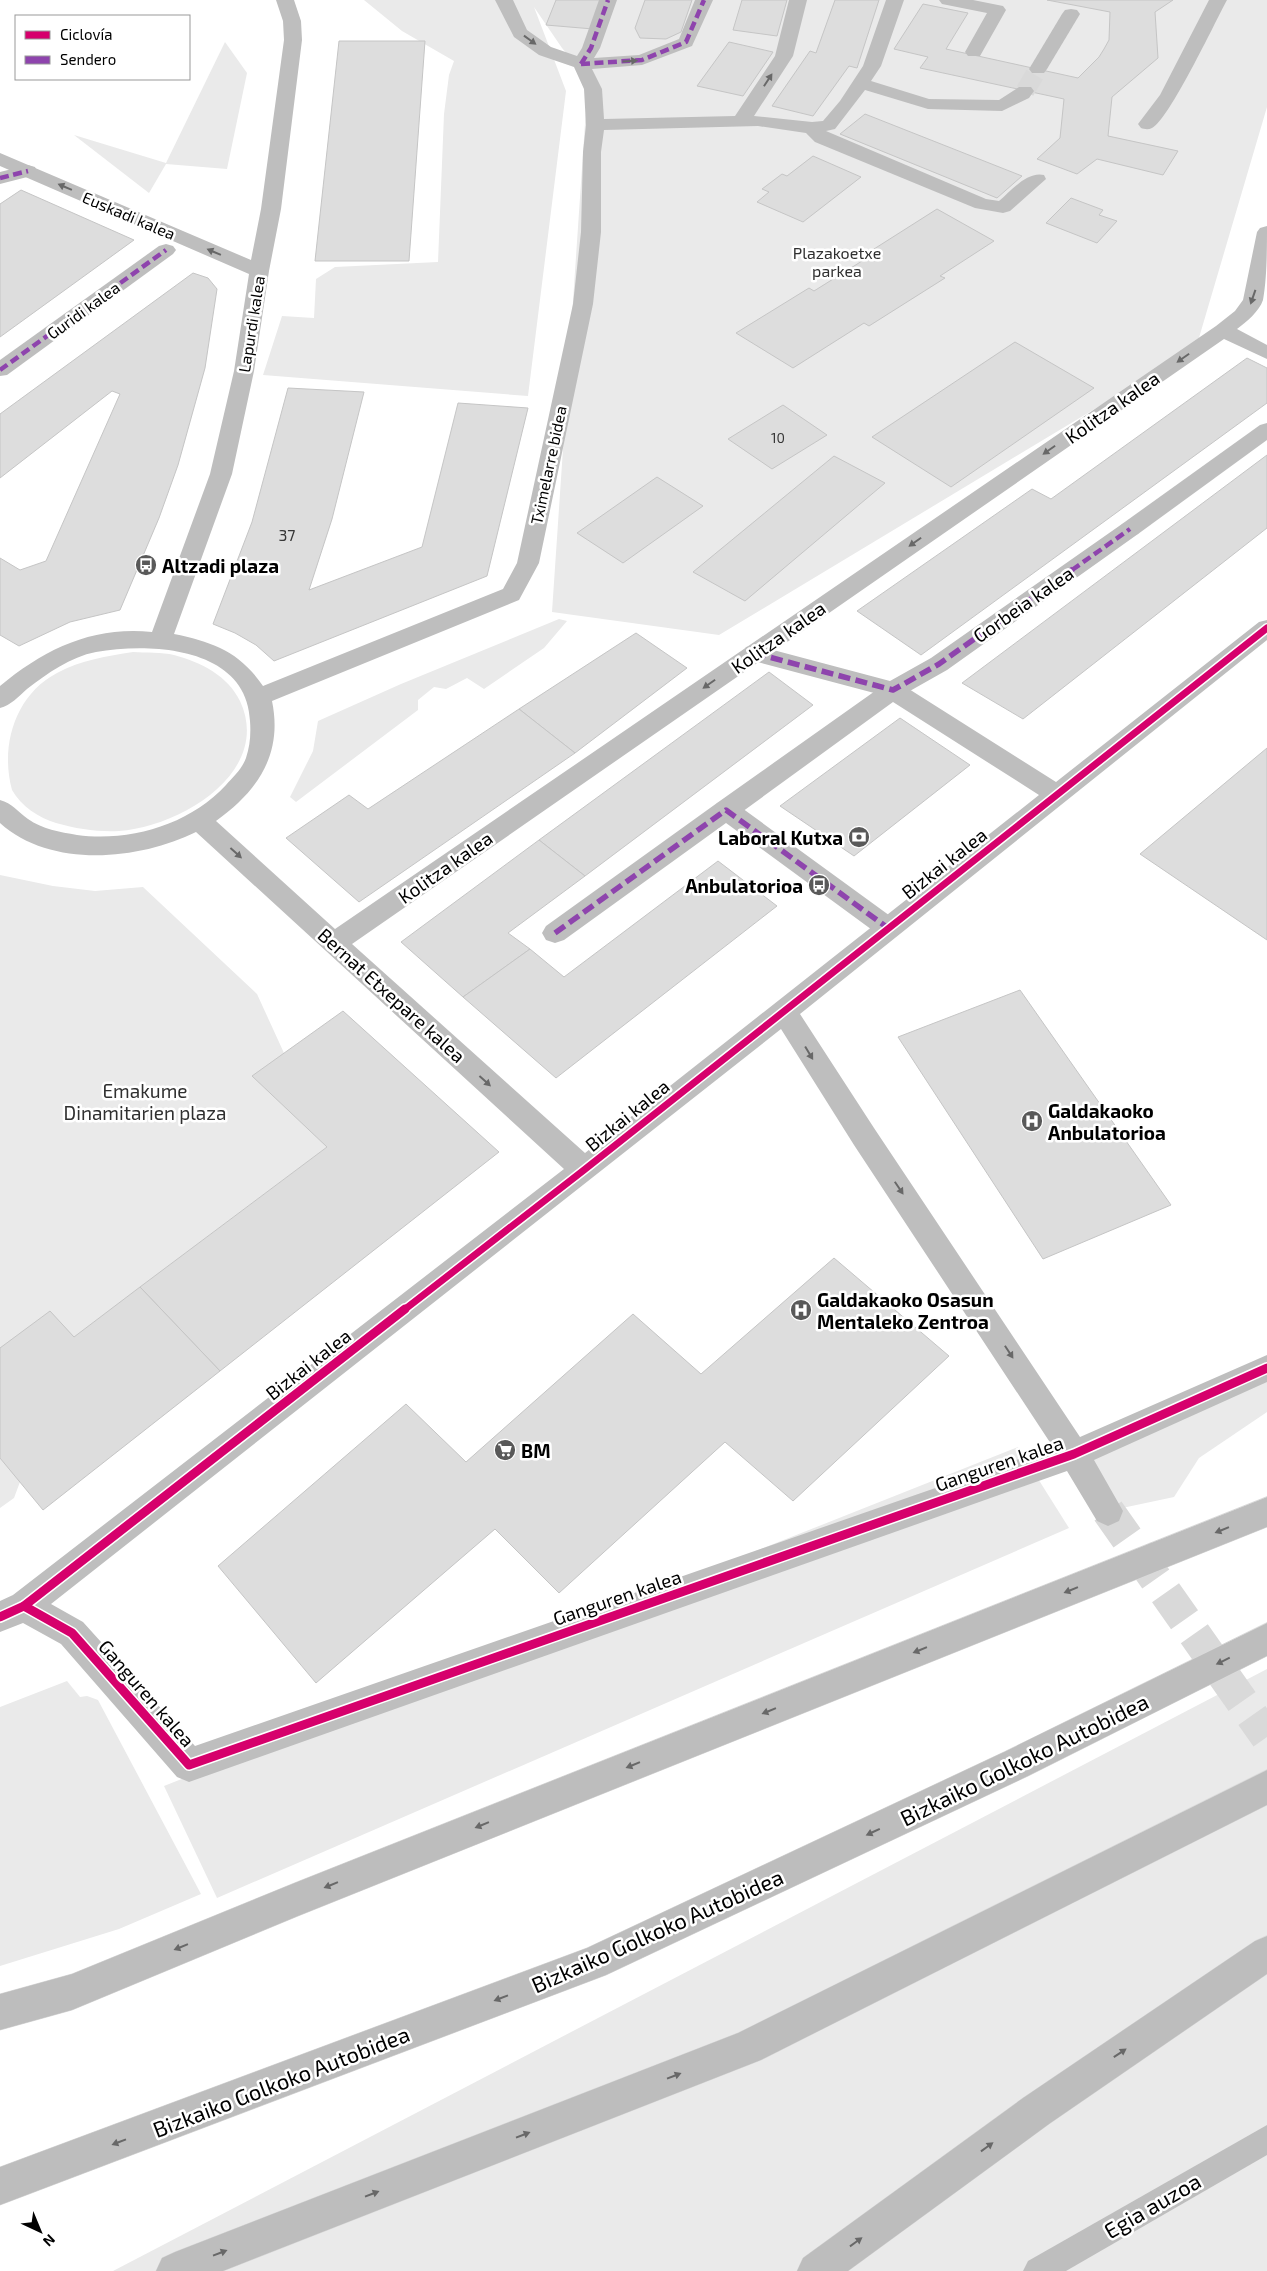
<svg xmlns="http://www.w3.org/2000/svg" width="1267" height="2271" viewBox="0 0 1267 2271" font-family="'Exo 2',sans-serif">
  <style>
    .green { fill: #eaeaea }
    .building { fill: #ddd; stroke: #c5c5c5 }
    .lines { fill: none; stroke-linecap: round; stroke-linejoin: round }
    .minor-tunnel-far1 { stroke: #d9d9d9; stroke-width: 19; stroke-dasharray: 19 10; stroke-linecap: butt }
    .minor-tunnel { stroke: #d9d9d9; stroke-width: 33; stroke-dasharray: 33 17; stroke-linecap: butt }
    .motorway-casing { stroke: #dbdbdb; stroke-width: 1 }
    .service { fill: #bebebe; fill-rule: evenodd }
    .pedestrian { fill: #bebebe; fill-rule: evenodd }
    .minor { fill: #bebebe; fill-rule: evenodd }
    .motorway { fill: #bdbdbd; fill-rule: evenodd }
    .quiet-far1 { stroke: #8e44ad; stroke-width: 4.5; stroke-dasharray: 9 4.5; stroke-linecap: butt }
    .quiet { stroke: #8e44ad; stroke-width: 5.5; stroke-dasharray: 12 5.5; stroke-linecap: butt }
    .cycleway-far1-casing { stroke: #fff; stroke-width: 10 }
    .cycleway-casing { stroke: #fff; stroke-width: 12 }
    .cycleway-far1 { stroke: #d6006c; stroke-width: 7 }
    .cycleway { stroke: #d6006c; stroke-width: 9 }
    .oneway { fill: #686868 }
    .labels { text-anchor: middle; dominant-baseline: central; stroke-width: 5; stroke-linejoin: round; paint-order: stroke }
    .far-number-label { font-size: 14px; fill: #373737 }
    .far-street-label { font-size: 16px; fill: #000; stroke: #fff }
    .far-park-label { font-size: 16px; fill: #303030; stroke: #fff }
    .number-label { font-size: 16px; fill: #373737 }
    .street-label { font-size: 19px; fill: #000; stroke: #fff }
    .poi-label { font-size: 19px; font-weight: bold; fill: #000; stroke: #fff; text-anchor: start }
    .park-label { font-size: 19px; fill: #303030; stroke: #fff }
    .near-street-label { font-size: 22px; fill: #000; stroke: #fff }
  </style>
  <rect width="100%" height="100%" fill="#fff"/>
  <g class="green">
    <path d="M364,0H1267V107L1196,348L719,635L552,612L588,79L562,48L534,7L566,91L528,396L263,375L282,316L314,318L316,279L335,267L438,262L444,114L449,75L454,61L402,31Z"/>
    <path d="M225,42L247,73L227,169L166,164L149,193L74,135L166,163Z"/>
    <path d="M559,619L567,621L544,648L484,689L467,678L446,689L434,687L418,700V710L296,802L290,797L313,751L318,721L401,684Z"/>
    <path d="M133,652C146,653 162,652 174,655C201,662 228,676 240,701C273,772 180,827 119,831C98,832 77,829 56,823C39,818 21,806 12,790C0,746 15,695 57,673C81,660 107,656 133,652Z"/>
    <path d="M0,875L53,886L95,891L143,887L257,994L327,1147L74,1337L14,1498L0,1508Z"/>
    <path d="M1267,1366V1412L1199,1458L1174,1497L1108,1511L1074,1454Z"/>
    <path d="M1018,1447L1069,1528L217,1898L164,1786Z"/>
    <path d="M1267,1669V2271H113Z"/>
    <path d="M67,1681L80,1697L87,1696L98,1700L201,1894L119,1929L0,1966V1707Z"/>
  </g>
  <g class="building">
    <path d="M556,0H603L593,29L546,25Z"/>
    <path d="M645,0H692L681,32L666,39L640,38L635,28Z"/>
    <path d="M742,0H787L777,36L733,30Z"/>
    <path d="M835,0H879L857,68L849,66L813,116L772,106L810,51L816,53Z"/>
    <path d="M1047,0H1173L1155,12L1158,58L1112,97L1108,136L1178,151L1163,175L1097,159L1077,174L1037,159L1060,138L1064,99L920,68L928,57L894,49L923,4L968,13L946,49L1078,78L1099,57L1104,49L1109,40L1110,12Z"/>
    <path d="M339,41H425L409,261H315Z"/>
    <path d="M729,42L773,52L743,96L697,86Z"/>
    <path d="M865,114L1022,176L997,198L840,134Z"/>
    <path d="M813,156L861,177L803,222L757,202L769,192L762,189L782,174L787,176Z"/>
    <path d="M21,190L134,240L0,337V204Z"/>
    <path d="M1071,198L1103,210L1099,215L1117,221L1097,243L1046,223Z"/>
    <path d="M937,209L994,241L940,276L945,278L869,326L864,323L793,368L736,333L809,288L814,291L878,251L874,249Z"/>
    <path d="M193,273L208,278L217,289L205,368L178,465L159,518L120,610L70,622L19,646L0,635V558L20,570L46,561L120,394L112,391L0,478V414Z"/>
    <path d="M1015,342L1094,388L951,487L872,437Z"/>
    <path d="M1247,358L1267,368V403L921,655L857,611L1032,489L1051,499Z"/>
    <path d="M288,388L364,392L332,519L309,590L422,547L458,403L528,408L487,576L274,661L256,645L235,633L213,624L252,522Z"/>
    <path d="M783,405L827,435L772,469L728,439Z"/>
    <path d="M1267,455V528L1023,719L962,683Z"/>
    <path d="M834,456L885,483L745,601L693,572Z"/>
    <path d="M657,477L703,506L623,563L577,533Z"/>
    <path d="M636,633L687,668L575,753L519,709Z"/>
    <path d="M769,672L813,705L585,876L539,840Z"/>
    <path d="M519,709L575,753L359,902L286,838L349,795L368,809Z"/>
    <path d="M900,718L970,765L854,856L780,806Z"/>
    <path d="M1267,748V940L1140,854Z"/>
    <path d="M539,840L585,876L508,933L530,949L463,997L401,942Z"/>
    <path d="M718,861L777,906L556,1078L463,997L530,949L564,977Z"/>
    <path d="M1020,990L1171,1205L1043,1259L898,1037Z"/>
    <path d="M343,1011L499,1152L220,1371L140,1287L327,1147L252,1076Z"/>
    <path d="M834,1258L949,1356L793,1501L725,1442L559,1593L495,1529L316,1683L218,1566L406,1404L466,1462L633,1314L701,1374Z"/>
    <path d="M140,1287L220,1371L43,1510L0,1458V1348L50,1311L74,1337Z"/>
  </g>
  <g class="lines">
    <path class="minor-tunnel-far1" d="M1025,91L1038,69"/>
    <path class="minor-tunnel" d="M1108,1511L1267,1737"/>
    <g class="motorway-casing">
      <g id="motorway">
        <path d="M1267,1497V1527L298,1916L72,2010L0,2030V1994L72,1974L297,1882Z"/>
        <path d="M1267,1623V1656L1028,1776L606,1975L0,2205V2167L587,1948L1004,1752Z"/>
        <path d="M1267,1770V1805L761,2060L223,2271H156L162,2258L175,2252L738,2033Z"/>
        <path d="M1267,1936V1974L1049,2124L848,2271H797L803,2258L1023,2098L1255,1941Z"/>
      </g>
    </g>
    <path class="service" d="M1267,2125V2155L1066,2271H1023L1028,2261Z"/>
    <g class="pedestrian">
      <path d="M28,165L35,167L37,171L35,175L0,184V172Z"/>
      <path d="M166,244L173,246L176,250L173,254L7,375L0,376V360L159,246Z"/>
      <path d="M1130,522L1138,524L1141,529L1138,534L947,670L901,696L893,698L754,661L746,659L742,653L746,647L754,645L890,681L931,658L1122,524Z"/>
      <path d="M726,801L735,803L897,921L901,928L897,935L888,938L879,935L726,823L564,940L555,943L546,940L542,933L546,926L717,803Z"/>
    </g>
    <g class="minor">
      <path d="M276,0H294L301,21L302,40L281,209L269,271L254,371L232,474L174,634C213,642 240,652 263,686L503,589L517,563L573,304L581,232L583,152L586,125L584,89L574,67L539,55L514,37L495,0H513L527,30L551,47L577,56L582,48L599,0H617L600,48L594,58L639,55L679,39L695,0H713L692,46L642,65L592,69L602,89L604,119L735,116L775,56L789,0H807L793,56L754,116L812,122L823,121L840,101L863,66L886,0H904L881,66L871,81L929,99L999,100L1019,87H1031L1034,91L1029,98L1002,111L928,109L865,90L835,129L826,131L986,199L999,201C1011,191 1027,171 1044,175L1046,179L1010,211L1003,213L975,208L815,142L806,133L758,126L604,130L601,152V232L593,304L539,563L519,600L272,701C283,754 258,791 216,821L335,929L1216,326L1235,311L1243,300L1257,232L1260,228L1267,226C1267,249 1267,278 1263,300C1259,312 1246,322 1237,329L1267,345V359L1224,339L352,944L585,1153L1039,795L893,702L735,817L726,819L717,817L714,810L717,803L885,684L893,682L901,684L1056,782L1259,622L1267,620V640L800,1014L874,1128L1080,1437L1267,1355V1382L1094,1460L1123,1511L1119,1521L1108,1526L1097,1521L1067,1471L189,1782L177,1777L61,1644L23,1623L0,1632V1601L13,1595L564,1169L196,832C139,860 51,869 0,823V800C12,803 18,812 28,819C42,829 60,832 77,835C130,842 189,825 226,785C233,777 242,769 246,758C250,746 251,734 250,721C247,647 151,642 96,652C70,657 48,673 27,689C18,697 11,705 0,708V686C45,649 92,626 152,632L210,474L234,371L249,274L0,166V153L251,260L261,209L284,40L283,21ZM781,1029L854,1145L1053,1447L195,1746L83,1622L51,1604Z"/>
      <path d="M939,0H973L1003,6L1006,10L980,56H968L965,52L987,13L942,4Z"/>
      <path d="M1209,0H1227C1215,22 1169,120 1152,128C1148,130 1144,129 1141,128L1138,124L1160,95Z"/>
      <path d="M1071,9L1077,10L1080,14L1047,69L1044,73H1032L1029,69L1062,14L1065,10Z"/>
      <path d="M1267,423V440L1138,534L1130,536L1122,534L1119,529L1122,524L1260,425Z"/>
    </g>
    <use href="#motorway" class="motorway"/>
    <g class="quiet-far1">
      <path d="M581,64L642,60L686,42L704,0"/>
      <path d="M581,64L591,48L608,0"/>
      <path d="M0,178L28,171"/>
      <path d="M0,370L166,250"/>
      <path d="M1072,570L1130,529"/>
    </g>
    <g class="quiet">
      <path d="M754,653L893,690L939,664L1073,569"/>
      <path d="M555,933L726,810L888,928"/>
    </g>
    <g class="cycleway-far1-casing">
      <path id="cycleway-far1" d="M404,1310L584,1170L1267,628"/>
    </g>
    <g class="cycleway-casing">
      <g id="cycleway">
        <path d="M24,1606L72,1633L189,1765L1074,1454L1267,1368"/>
        <path d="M0,1617L24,1606L405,1309"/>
      </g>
    </g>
    <use href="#cycleway-far1" class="cycleway-far1"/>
    <use href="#cycleway" class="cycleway"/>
  </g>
  <defs><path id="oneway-solid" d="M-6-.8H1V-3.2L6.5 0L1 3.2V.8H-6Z" transform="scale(1.25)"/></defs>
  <g class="oneway">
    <use href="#oneway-solid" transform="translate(530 40) rotate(36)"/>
    <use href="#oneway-solid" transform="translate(630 61) rotate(-4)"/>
    <use href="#oneway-solid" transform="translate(768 80) rotate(-57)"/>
    <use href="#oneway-solid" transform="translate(65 187) rotate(-157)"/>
    <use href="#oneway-solid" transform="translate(214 252) rotate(-157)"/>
    <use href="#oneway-solid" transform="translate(1253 297) rotate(109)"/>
    <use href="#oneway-solid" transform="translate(1183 358) rotate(145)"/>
    <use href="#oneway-solid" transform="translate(1049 450) rotate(145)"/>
    <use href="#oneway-solid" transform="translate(915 542) rotate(145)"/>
    <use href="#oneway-solid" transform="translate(709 684) rotate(145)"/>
    <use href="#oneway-solid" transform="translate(236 853) rotate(42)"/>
    <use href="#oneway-solid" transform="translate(809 1053) rotate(59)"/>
    <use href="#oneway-solid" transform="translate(485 1081) rotate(42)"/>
    <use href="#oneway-solid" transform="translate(899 1188) rotate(56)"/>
    <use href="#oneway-solid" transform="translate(1009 1352) rotate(57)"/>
    <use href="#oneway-solid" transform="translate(1222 1530) rotate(158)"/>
    <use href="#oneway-solid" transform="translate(1071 1590) rotate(158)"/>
    <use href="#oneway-solid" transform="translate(920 1650) rotate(158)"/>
    <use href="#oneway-solid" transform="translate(1223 1661) rotate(154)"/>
    <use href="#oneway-solid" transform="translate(769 1711) rotate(158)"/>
    <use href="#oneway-solid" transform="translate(633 1765) rotate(158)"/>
    <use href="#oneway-solid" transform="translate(482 1825) rotate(158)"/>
    <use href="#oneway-solid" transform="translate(873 1832) rotate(155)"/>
    <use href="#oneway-solid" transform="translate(331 1885) rotate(158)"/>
    <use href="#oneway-solid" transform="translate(181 1947) rotate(158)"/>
    <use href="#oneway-solid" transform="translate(501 1998) rotate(159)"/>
    <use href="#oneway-solid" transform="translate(1120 2053) rotate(-34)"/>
    <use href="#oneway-solid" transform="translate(674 2076) rotate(-21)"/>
    <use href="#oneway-solid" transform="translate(523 2135) rotate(-21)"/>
    <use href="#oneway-solid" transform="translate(119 2142) rotate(159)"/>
    <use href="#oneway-solid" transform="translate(987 2147) rotate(-36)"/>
    <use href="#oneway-solid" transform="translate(372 2194) rotate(-21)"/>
    <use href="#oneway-solid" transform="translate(856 2242) rotate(-36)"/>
    <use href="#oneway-solid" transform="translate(220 2253) rotate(-21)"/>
  </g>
  <defs>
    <g id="bus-disc" transform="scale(1.125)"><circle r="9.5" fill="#595959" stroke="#fff"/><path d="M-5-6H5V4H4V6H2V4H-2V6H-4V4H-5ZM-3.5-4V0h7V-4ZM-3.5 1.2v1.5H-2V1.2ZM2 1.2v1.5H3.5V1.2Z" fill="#fff"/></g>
    <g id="bank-disc" transform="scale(1.125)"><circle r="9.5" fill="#595959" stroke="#fff"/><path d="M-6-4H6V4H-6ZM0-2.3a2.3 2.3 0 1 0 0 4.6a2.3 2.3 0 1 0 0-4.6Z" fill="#fff"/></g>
    <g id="hospital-disc" transform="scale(1.125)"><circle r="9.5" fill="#595959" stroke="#fff"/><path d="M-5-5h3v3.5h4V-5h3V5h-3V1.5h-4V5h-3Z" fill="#fff"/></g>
    <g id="supermarket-disc" transform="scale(1.125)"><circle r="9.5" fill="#595959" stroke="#fff"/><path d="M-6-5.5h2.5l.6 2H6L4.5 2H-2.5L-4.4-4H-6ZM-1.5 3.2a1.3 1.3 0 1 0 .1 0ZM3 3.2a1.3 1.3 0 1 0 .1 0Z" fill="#fff"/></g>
  </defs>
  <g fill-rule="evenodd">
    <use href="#bus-disc" x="146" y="565"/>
    <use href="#bank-disc" x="859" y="837"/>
    <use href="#bus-disc" x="819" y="885"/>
    <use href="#hospital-disc" x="1032" y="1121"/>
    <use href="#hospital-disc" x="801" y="1310"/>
    <use href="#supermarket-disc" x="505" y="1450"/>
  </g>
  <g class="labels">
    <g class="far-number-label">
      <text x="778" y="437">10</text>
    </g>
    <g class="far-street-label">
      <text transform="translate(129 215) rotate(23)">Euskadi kalea</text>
      <text transform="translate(83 310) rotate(-36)">Guridi kalea</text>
      <text transform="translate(251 324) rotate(-81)">Lapurdi kalea</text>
      <text transform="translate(548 465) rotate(-78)">Tximelarre bidea</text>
    </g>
    <g class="far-park-label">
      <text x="837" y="252">Plazakoetxe<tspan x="837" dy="18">parkea</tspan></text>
    </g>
    <g class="number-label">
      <text x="287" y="534">37</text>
    </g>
    <g class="street-label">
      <text transform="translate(1112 407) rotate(-35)">Kolitza kalea</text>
      <text transform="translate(1023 604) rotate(-35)">Gorbeia kalea</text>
      <text transform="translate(778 637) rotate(-35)">Kolitza kalea</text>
      <text transform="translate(944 863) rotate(-38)">Bizkai kalea</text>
      <text transform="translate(445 867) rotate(-35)">Kolitza kalea</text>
      <text transform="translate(392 995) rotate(42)">Bernat Etxepare kalea</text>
      <text transform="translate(627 1115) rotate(-39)">Bizkai kalea</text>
      <text transform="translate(308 1364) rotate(-38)">Bizkai kalea</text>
      <text transform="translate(999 1463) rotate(-19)">Ganguren kalea</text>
      <text transform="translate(617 1597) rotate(-19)">Ganguren kalea</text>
      <text transform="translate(147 1693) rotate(49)">Ganguren kalea</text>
    </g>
    <g class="poi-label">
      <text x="162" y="565">Altzadi plaza</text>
      <text x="843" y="837" text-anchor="end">Laboral Kutxa</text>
      <text x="803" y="885" text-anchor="end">Anbulatorioa</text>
      <text x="1048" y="1110">Galdakaoko<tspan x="1048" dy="22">Anbulatorioa</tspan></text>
      <text x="817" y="1299">Galdakaoko Osasun<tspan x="817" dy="22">Mentaleko Zentroa</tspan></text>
      <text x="521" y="1450">BM</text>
    </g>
    <g class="park-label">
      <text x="145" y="1090">Emakume<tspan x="145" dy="22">Dinamitarien plaza</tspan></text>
    </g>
    <g class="near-street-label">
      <text transform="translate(1024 1759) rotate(-26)">Bizkaiko Golkoko Autobidea</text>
      <text transform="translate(657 1930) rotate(-24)">Bizkaiko Golkoko Autobidea</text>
      <text transform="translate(281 2081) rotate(-21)">Bizkaiko Golkoko Autobidea</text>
      <text transform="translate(1152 2205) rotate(-30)">Egia auzoa</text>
    </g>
  </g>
  <rect x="15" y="15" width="175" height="65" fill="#ffffff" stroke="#999999"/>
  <rect x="25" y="31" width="25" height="8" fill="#d6006c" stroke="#999999"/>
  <text x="60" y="40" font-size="15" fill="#000000">Ciclovía</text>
  <rect x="25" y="56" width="25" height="8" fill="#8e44ad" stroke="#999999"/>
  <text x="60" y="65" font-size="15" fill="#000000">Sendero</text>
  <g transform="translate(40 2231) rotate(136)" stroke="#ffffff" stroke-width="4" paint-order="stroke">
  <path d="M0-4L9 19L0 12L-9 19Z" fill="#000000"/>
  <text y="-8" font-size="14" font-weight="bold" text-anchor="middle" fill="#000000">N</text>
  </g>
</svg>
